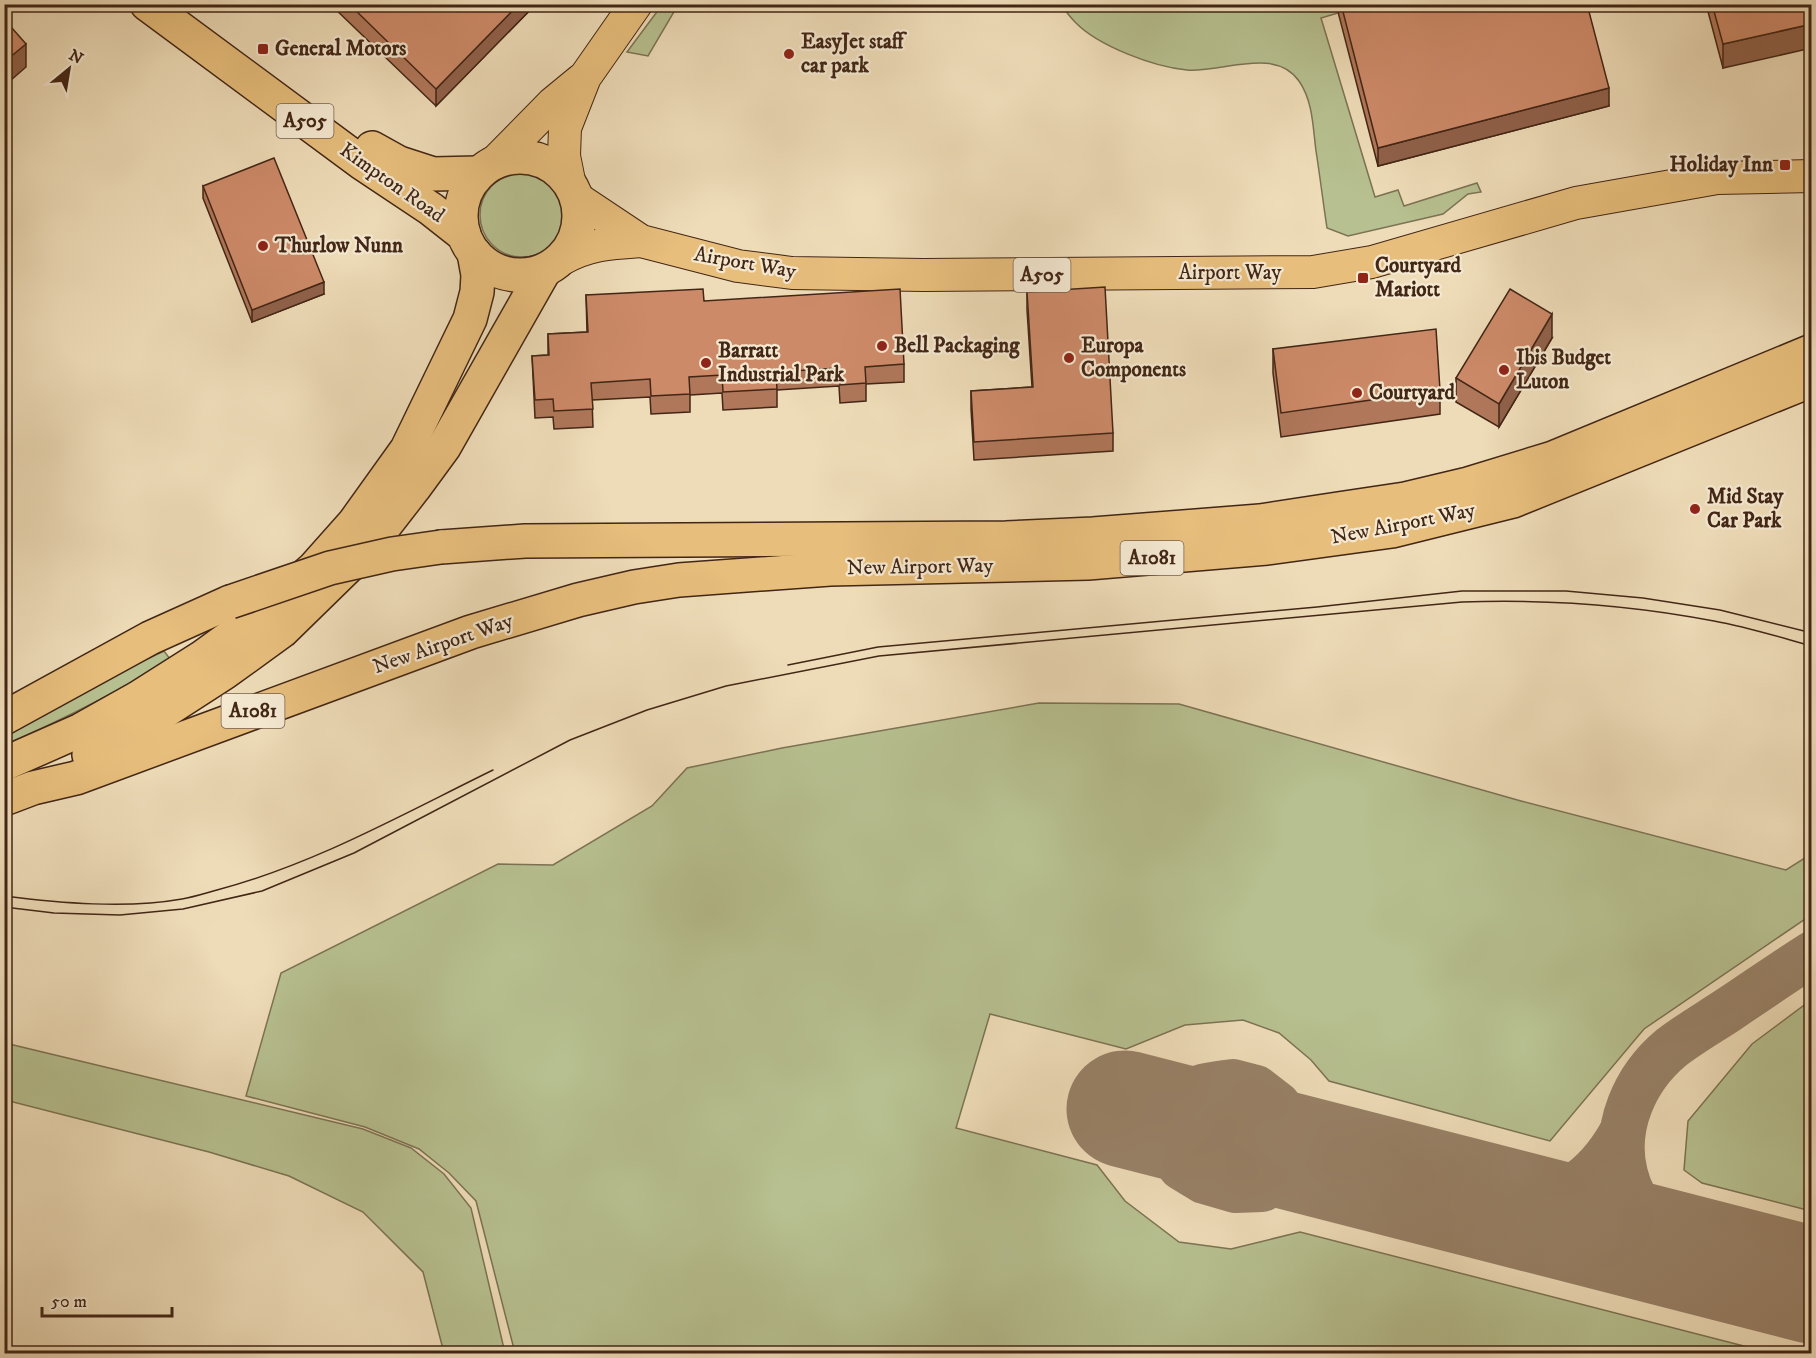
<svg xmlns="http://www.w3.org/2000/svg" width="1816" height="1358" viewBox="0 0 1816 1358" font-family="'IM FELL DW Pica',serif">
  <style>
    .green { fill: #b7c090; stroke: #7c7353; stroke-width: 1.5 }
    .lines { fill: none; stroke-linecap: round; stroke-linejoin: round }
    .taxiway { stroke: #988167; stroke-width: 46 }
    .runway { stroke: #988167; stroke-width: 117 }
    .primary-casing { stroke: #422616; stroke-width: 34 }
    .highway-casing { stroke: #422616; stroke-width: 36 }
    .primary { stroke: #e7be7c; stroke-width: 32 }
    .highway { stroke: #e7be7c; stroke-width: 33 }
    .tram { stroke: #422616; stroke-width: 1.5 }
    .highway-bridge-casing { stroke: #422616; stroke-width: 36; stroke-linecap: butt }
    .highway-bridge { stroke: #e7be7c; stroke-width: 33 }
    .wall { fill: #b0775a; stroke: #422616; stroke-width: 1.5 }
    .shaded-wall { fill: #90614a; stroke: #422616; stroke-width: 1.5 }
    .building { fill: #cd8a69; stroke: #422616; stroke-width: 1.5 }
    .poi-dot { fill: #8f2418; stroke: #f4e8d1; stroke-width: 2 }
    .labels { text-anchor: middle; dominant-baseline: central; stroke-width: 4.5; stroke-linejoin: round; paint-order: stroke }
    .shield { fill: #f4e8d1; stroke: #77604e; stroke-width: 1.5 }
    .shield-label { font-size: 20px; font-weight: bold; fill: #422616 }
    .poi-label { font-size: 21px; font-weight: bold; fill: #422616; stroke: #f4e8d1; text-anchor: start }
    .street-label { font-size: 21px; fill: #422616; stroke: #f4e8d1 }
  </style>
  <rect width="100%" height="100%" fill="#eedcb8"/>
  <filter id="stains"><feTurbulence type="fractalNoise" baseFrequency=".00333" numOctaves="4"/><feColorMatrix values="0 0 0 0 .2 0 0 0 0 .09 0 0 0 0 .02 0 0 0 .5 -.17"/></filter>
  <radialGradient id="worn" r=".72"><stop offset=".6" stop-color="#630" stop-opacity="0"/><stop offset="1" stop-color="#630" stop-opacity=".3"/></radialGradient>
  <g class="green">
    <path d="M662,5H678L648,56L627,52Z"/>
    <path d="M1061,5H1365L1321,18L1375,197L1398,190L1404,206L1477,183L1481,192L1468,194L1443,214L1348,236L1327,228C1323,202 1320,176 1316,151C1313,128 1313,101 1299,81C1275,46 1221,73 1187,70C1154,67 1098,46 1075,22C1070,17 1065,10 1061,5Z"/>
    <circle cx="522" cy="215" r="42"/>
    <path d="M164,651L170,659C117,693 62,720 5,745V732L95,684Z"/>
    <path d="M1039,703L1179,704L1521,801L1786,870L1811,854V915L1644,1029L1550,1141L1329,1081L1311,1060L1279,1033L1243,1020L1185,1025L1126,1049L990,1014L956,1128L1097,1165L1125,1201L1179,1242L1231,1249L1300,1232L1771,1353H515L476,1201L449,1173L419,1149L365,1127L246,1096L281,973L498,864L553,865L652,806L687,768L782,748Z"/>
    <path d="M1811,1000V1211L1702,1183L1684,1170L1688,1121L1752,1044Z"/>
    <path d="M5,1043L363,1129L411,1148L444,1174L471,1208L505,1353H444L423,1272L363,1212L289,1176L209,1152L5,1100Z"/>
  </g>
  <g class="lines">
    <g class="taxiway">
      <path d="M1233,1082L1256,1088L1278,1105L1297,1135L1300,1154L1287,1176L1262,1189L1235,1190L1204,1181L1181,1167L1160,1138L1157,1117C1184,1089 1195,1087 1233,1082Z"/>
      <path d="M1506,1207C1559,1204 1595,1180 1621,1134"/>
      <path d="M1693,1255C1661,1237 1634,1210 1625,1174C1613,1127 1635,1078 1671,1048C1689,1034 1710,1022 1728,1010C1756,991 1784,972 1812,954"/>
    </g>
    <path class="runway" d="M1125,1109L1812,1285"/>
    <g class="primary-casing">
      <g id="primary">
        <path d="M495,162L553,103L581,80"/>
        <path d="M569,181L564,156L565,128L585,77L636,4"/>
        <path d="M578,199L641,241L738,266L792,273L924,275L1313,272L1372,262L1576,203L1717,178L1812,176"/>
        <path d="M562,259C589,244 611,243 641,241"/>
      </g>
    </g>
    <g class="highway-casing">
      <g id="highway">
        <path d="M147,4L362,163L431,209L464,235"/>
        <path d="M372,148L399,163L433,174L478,173"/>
        <circle cx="520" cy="216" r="59"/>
        <path d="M441,547L525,541L1006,538L1093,534L1260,521L1338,509L1405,499L1468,484L1553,458L1812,351"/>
        <path d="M4,718L150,638L230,602"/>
        <path d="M89,755L142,726L224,673L282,631L369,546L414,488L444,447L544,271"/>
        <path d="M4,764L81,730L138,698L201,658L259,616L314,568L354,523L407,449L470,319L477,292L478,275L474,253"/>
        <path d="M4,799L33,788L76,778L471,632L578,600L634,587L679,580L830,569L1088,563L1267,548L1392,531L1513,501L1812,380"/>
      </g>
    </g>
    <use href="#primary" class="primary"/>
    <use href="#highway" class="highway"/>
    <g class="tram">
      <path d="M788,665L878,647L1317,607L1462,591H1566L1643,598L1720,610L1812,633"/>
      <path d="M4,896C60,903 126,909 182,899C194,897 206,893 217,890C315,864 403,814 493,770"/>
      <path d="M4,907L54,913L120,915L183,909L262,891L354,853L570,740L647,710L726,686L879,656L1462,602C1546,599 1631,605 1714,621C1747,627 1779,637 1812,646"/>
    </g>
    <g class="highway-bridge-casing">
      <path id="highway-bridge" d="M230,602L330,568L392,554L441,547"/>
    </g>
    <use href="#highway-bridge" class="highway-bridge"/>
  </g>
  <g class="wall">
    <path d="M330,4H536L436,106Z"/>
    <path d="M1338,4H1587L1609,106L1378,166L1338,12Z"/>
    <path d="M1706,4H1812L1723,68Z"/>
    <path d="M203,186L324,294L252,322L203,198Z"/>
    <path d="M1027,292L1113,433V451L974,460L971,409V391L1032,387L1027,310Z"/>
    <path d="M586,295L704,301L904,364V382L866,384V401L840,403L839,386L777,390V407L723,410L722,393L690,395V412L651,414L650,397L592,400L593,427L554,429L553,417L535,418L532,356L548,355V334L587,332Z"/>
    <path d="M1552,338L1499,427L1456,402V378Z"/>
    <path d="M1273,349L1440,390V414L1281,437L1273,373Z"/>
  </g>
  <g class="shaded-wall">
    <path d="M519,4H536L436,106V89Z"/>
    <path d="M1812,24V48L1723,68V44Z"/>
    <path d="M26,44V67L4,86V62Z"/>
    <path d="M1609,88V106L1378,166V148Z"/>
    <path d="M324,282V294L252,322V310Z"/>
    <path d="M1552,314V338L1499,427V404Z"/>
  </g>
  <g class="building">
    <path d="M349,4H519L436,89Z"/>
    <path d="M1341,4H1587L1609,88L1378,148Z"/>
    <path d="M1712,4H1812V24L1723,44Z"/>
    <path d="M4,19L26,44L4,62Z"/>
    <path d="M274,158L324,282L252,310L203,186Z"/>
    <path d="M1105,287L1113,433L974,442L971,391L1033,387L1027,292Z"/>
    <path d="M703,289L704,301L900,289L904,364L865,367L866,383L840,385L839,368L776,372L777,389L723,392L722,375L689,377L690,394L651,396L650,379L591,383L593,409L554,411L553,399L535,400L532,356L549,355L548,334L588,332L586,295Z"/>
    <path d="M1510,289L1552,314L1499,404L1456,378Z"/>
    <path d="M1436,329L1440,390L1281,413L1273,349Z"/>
  </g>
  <g class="poi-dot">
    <rect x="257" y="43" width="12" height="12" rx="3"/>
    <circle cx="789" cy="54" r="6"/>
    <rect x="1779" y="159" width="12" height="12" rx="3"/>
    <circle cx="263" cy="246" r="6"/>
    <rect x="1357" y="272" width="12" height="12" rx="3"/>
    <circle cx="882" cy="346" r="6"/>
    <circle cx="1069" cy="358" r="6"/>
    <circle cx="706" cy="363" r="6"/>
    <circle cx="1504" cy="370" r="6"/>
    <circle cx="1357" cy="393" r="6"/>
    <circle cx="1695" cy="509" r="6"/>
  </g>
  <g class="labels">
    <g class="shield">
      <rect x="276.5" y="104" width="57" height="34" rx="4.5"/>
      <rect x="1013.5" y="258" width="57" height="34" rx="4.5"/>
      <rect x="1120.5" y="541" width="63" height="34" rx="4.5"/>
      <rect x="221.5" y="694" width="63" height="34" rx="4.5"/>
    </g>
    <g class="shield-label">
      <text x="305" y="121">A505</text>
      <text x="1042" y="275">A505</text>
      <text x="1152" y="558">A1081</text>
      <text x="253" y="711">A1081</text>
    </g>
    <g class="poi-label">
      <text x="801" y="42">EasyJet staff<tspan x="801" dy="24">car park</tspan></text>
      <text x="275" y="49">General Motors</text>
      <text x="1773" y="165" text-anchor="end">Holiday Inn</text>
      <text x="275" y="246">Thurlow Nunn</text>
      <text x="1375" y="266">Courtyard<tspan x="1375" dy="24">Mariott</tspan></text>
      <text x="894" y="346">Bell Packaging</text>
      <text x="1081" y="346">Europa<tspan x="1081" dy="24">Components</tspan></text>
      <text x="718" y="351">Barratt<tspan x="718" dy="24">Industrial Park</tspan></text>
      <text x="1516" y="358">Ibis Budget<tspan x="1516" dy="24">Luton</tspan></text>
      <text x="1369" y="393">Courtyard</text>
      <text x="1707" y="497">Mid Stay<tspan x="1707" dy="24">Car Park</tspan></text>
    </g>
    <g class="street-label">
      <text transform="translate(392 183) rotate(35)">Kimpton Road</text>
      <text transform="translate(745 263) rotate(10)">Airport Way</text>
      <text x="1230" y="273">Airport Way</text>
      <text transform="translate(1403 524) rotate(-11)">New Airport Way</text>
      <text transform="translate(920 567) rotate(-1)">New Airport Way</text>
      <text transform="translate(443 644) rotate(-19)">New Airport Way</text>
    </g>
  </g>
  <rect width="1816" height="1358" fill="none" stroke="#eedcb8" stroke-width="24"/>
  <rect x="6" y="6" width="1804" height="1346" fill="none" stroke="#422616" stroke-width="3"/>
  <rect x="12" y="12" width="1792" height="1334" fill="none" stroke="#422616" stroke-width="1.5"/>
  <g transform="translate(69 69) rotate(30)" stroke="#f4e8d1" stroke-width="4.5" paint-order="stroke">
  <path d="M0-4.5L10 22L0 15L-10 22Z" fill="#422616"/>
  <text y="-9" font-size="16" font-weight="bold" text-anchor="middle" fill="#422616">N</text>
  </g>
  <path d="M42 1307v9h130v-9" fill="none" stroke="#422616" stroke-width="3"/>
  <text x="51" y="1307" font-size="18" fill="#422616" stroke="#f4e8d1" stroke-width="4.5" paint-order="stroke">50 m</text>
  <rect width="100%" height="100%" filter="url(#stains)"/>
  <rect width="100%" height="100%" fill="url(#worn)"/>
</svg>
